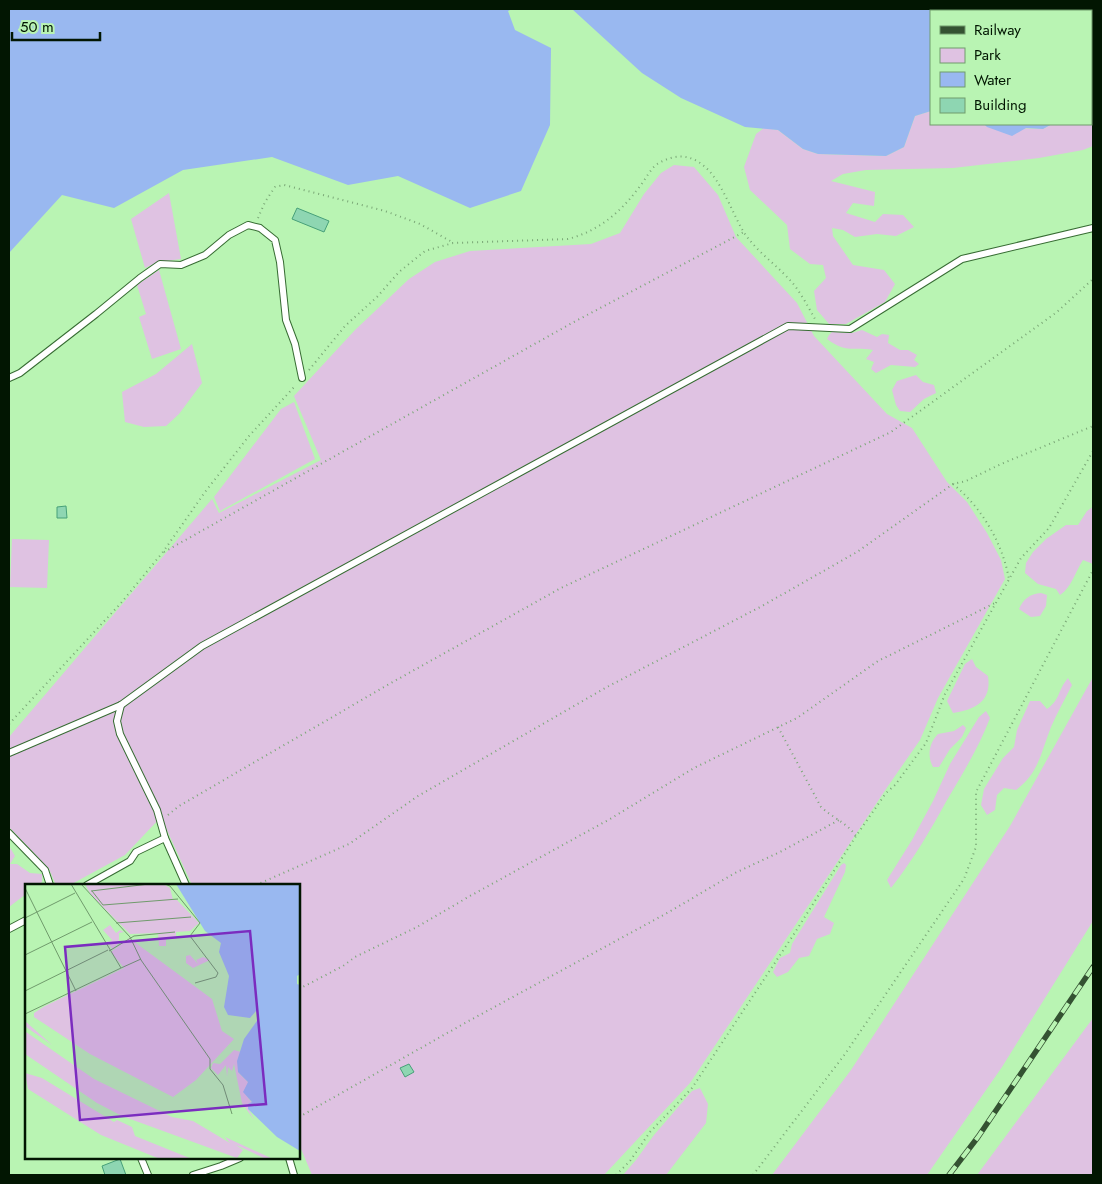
<svg xmlns="http://www.w3.org/2000/svg" width="1102" height="1184" viewBox="0 0 1102 1184" font-family="Jost,sans-serif">
  <style>
    .green { fill: #dfc2e2 }
    .water { fill: #99b8f0 }
    .building { fill: #8ed6b2; stroke: #47a079 }
    .lines { fill: none; stroke-linecap: round; stroke-linejoin: round }
    .lane-casing { stroke: #376c33; stroke-width: 8 }
    .path { stroke: #7aa776; stroke-width: 2; stroke-dasharray: 1 4; stroke-linecap: butt }
    .lane { stroke: #fff; stroke-width: 6 }
    .rail-casing { stroke: #345232; stroke-width: 5.5 }
    .rail { stroke: #b9f4b3; stroke-width: 4; stroke-dasharray: 11; stroke-linecap: butt }
    .inset-road { fill: none; stroke: #709b6c; stroke-width: 1 }
    .view { fill: #7b2cbf; fill-opacity: 0.15; stroke: #7b2cbf; stroke-width: 2.5 }
    .inset-edge { fill: none; stroke: #021602; stroke-width: 2.5 }
  </style>
  <rect width="100%" height="100%" fill="#b9f4b3"/>
  <g class="green">
    <path d="M1091,88L1093,92V146L1083,150L1039,158L953,168L866,170L843,174L831,181L875,192L874,206L853,203L846,213L875,222L883,214L903,215L914,227L896,236L877,234L855,237L843,230L832,228L833,236L853,265L884,270L895,284L885,302L846,324H829L817,310L814,291L826,278L823,265L810,264L790,249L787,225L750,190L744,167L756,134L764,128L778,130L803,149L818,154L886,156L904,147L915,116L931,111V124H984L988,127L1043,129L1052,124H1091Z"/>
    <path d="M674,165L694,167L718,195L736,237L797,303L814,336L887,414L912,428L947,482L967,502L987,533L1001,560L1005,579L938,698L920,740L888,786L690,1083L604,1175H312L299,1144V885H192L161,817L125,855L70,885H56L49,869L9,827V737L212,499L219,513L321,460L294,396L355,330L409,279L435,262L470,251L591,244L620,233L644,194L661,173Z"/>
    <path d="M169,193L181,259L158,262L145,268L131,219Z"/>
    <path d="M159,270L181,349L152,359L139,317L146,314L137,285Z"/>
    <path d="M862,330L877,337L882,334L889,335L888,343L900,350H908L917,355L914,360L919,364L915,367L891,365L876,373L871,369L874,362L866,359L873,350C852,346 847,354 827,339L829,335L832,332L852,333Z"/>
    <path d="M192,344L202,383L179,414L166,426L144,427L125,422L122,392L156,374Z"/>
    <path d="M916,375L923,382L934,385L936,393L924,399L910,412L900,411L896,405L892,390L897,381Z"/>
    <path d="M294,402L315,459L220,511L214,497L281,409Z"/>
    <path d="M1093,507V564L1083,560C1075,572 1072,587 1060,595L1056,589L1038,584L1025,573L1026,563L1033,552L1046,539L1066,525H1078L1087,511Z"/>
    <path d="M12,539L49,540L47,588L10,587Z"/>
    <path d="M1041,593L1047,595L1046,606L1040,616L1031,617L1019,609C1023,599 1030,594 1041,593Z"/>
    <path d="M972,659L976,667L988,676C992,701 975,710 953,713L947,701L965,664Z"/>
    <path d="M1093,677V921L1002,1067L927,1175H772L851,1070L1010,826Z"/>
    <path d="M1068,678L1072,685C1065,699 1057,713 1051,727C1041,752 1039,773 1016,790L1004,788L997,795L995,810L987,815L981,805L984,789L1003,758L1014,747L1017,730L1030,701H1040L1047,709C1061,699 1057,691 1068,678Z"/>
    <path d="M986,711L990,718C979,747 963,773 947,800C930,831 913,860 891,888L887,880L912,840L933,801L950,764L979,717Z"/>
    <path d="M963,725L966,728L962,737L950,749L939,767H933C927,756 929,743 938,734L954,731Z"/>
    <path d="M9,846L15,856L10,864H17L30,873L42,874V882L37,885H26V894L9,907Z"/>
    <path d="M844,863L846,865L845,872L824,917L834,923L830,934L817,939L809,956L799,958L788,972L777,977L773,972L780,958L790,953L792,944L841,865Z"/>
    <path d="M1093,1018V1175H977Z"/>
    <path d="M700,1088L708,1104L706,1123L666,1175H623L636,1160L654,1135L692,1091Z"/>
  </g>
  <g class="water">
    <path d="M9,9H512L508,11L515,30L551,48L550,125L521,191L470,208L398,176L348,185L272,157L183,170L114,208L62,195L9,253Z"/>
    <path d="M572,9H1093V92L1091,88V11H931V111L915,116L904,147L886,156L818,154L803,149L778,130L745,127L681,98L642,73Z"/>
    <path d="M984,124H1052L1043,129L1026,128L1012,136L987,127Z"/>
  </g>
  <g class="building">
    <path d="M297,208L329,221L324,232L292,219Z"/>
    <path d="M66,506L67,518H57V507Z"/>
    <path d="M409,1064L414,1072L405,1077L400,1068Z"/>
    <path d="M120,1159L126,1175H105L102,1166Z"/>
  </g>
  <g class="lines">
    <g class="lane-casing">
      <g id="lane">
        <path d="M9,378L20,373L96,314L140,278L160,264L181,265L205,255L229,235L248,225L260,228L275,240L280,262L286,320L295,344L302,378"/>
        <path d="M121,705L117,721L120,734L157,810L165,838"/>
        <path d="M9,753L121,705L202,646L788,326L850,329L962,259L1093,228"/>
        <path d="M9,833L45,870L50,885"/>
        <path d="M87,885L130,861L136,852L165,838L186,885"/>
        <path d="M9,929L26,920"/>
        <path d="M141,1158L148,1175"/>
        <path d="M289,1158L294,1175"/>
        <path d="M193,1175L221,1166L240,1158"/>
      </g>
    </g>
    <g class="path">
      <path d="M258,218L265,202L275,187L284,185L385,211L420,224L452,242"/>
      <path d="M309,370L345,326L377,297L399,272L425,251L453,243L568,239C599,231 621,212 640,186C646,179 651,167 659,163C675,154 690,154 704,166C721,180 732,212 743,231C755,250 773,262 788,278C799,289 807,305 815,319"/>
      <path d="M953,484C982,508 1002,542 1009,579"/>
      <path d="M164,552L572,323L744,232"/>
      <path d="M9,724L121,603L163,552L205,492L249,436L296,385"/>
      <path d="M778,727L821,807C833,818 847,823 856,836"/>
      <path d="M168,815L179,806L391,683L561,588L891,432L1057,312L1093,279"/>
      <path d="M256,885L349,844L418,796L607,687L762,606L857,552L953,484L966,481L1001,464L1093,426"/>
      <path d="M299,989L343,966L355,957L417,927L470,896L610,819L694,768L797,718L878,661L995,603"/>
      <path d="M299,1117L465,1023L669,912L735,873L782,851L839,820"/>
      <path d="M616,1175L630,1161L650,1132L692,1088L794,934L856,836L886,793L895,785L926,743L945,694L1021,558L1049,528L1093,451"/>
      <path d="M753,1175L845,1054L964,879L976,847V792L1093,570"/>
    </g>
    <use href="#lane" class="lane"/>
    <g class="rail-casing">
      <path id="rail" d="M949,1175L978,1137L1093,967"/>
    </g>
    <use href="#rail" class="rail"/>
  </g>
  <g transform="translate(25 884)">
    <rect width="275" height="275" fill="#b9f4b3"/>
    <path d="M60,0L140,1L145,4L148,16H152L174,39L165,47L151,48V55H141V62H134L133,49L105,50L66,11ZM85,41L91,49L95,46L99,48L94,49V58L88,66L82,57L85,58L87,56L78,46ZM104,54L187,115L197,147L209,155L171,196L148,213L65,170L9,133V129L20,122L99,84L86,68ZM165,71L173,80L171,76L178,73L185,76L168,84L161,79V72ZM0,137L27,161L1,143V148L69,195L147,233L168,237L205,259L200,253L248,275H241L211,261L218,266L212,274L97,232L72,219L0,170ZM209,166L216,168L213,188L223,198L221,211L227,219L224,226L229,236L217,219L209,180L207,187L203,183L202,193L201,181L193,191L186,184L188,179L195,180ZM0,189L17,194L89,238L92,236L107,243L110,252L167,275H135L76,251L3,205Z" fill="#dfc2e2"/>
    <path d="M151,0H275V90L272,92V100L275,101V267L252,253L223,225V220L227,218L218,208L223,198L213,188L212,177L219,155L234,134L231,127L225,134L203,131L199,123L204,92L194,68L196,59L180,47Z" fill="#99b8f0"/>
    <path class="inset-road" d="M56,0L105,53L116,76L185,175V185L198,201L207,230M140,0L145,2L175,39L165,52L193,89L191,93L170,99M0,4L51,107M66,7L124,0M67,7L78,21L153,15M0,34L50,9M91,39L166,33M84,67L109,52L150,48M0,71L67,38M96,84L116,75M0,107L83,66M0,130L96,84L46,0"/>
    <path class="view" d="M225,47L241,220L55,236L40,63Z"/>
    <rect width="275" height="275" class="inset-edge"/>
  </g>
  <rect width="1102" height="1184" fill="none" stroke="#021602" stroke-width="20"/>
  <rect x="930" y="10" width="162" height="115" fill="#b9f4b3" stroke="#709b6c"/>
  <rect x="940" y="26" width="25" height="8" fill="#345232" stroke="#709b6c"/>
  <text x="974" y="35" font-size="15" fill="#021602">Railway</text>
  <rect x="940" y="48" width="25" height="15" fill="#dfc2e2" stroke="#709b6c"/>
  <text x="974" y="60" font-size="15" fill="#021602">Park</text>
  <rect x="940" y="72" width="25" height="15" fill="#99b8f0" stroke="#709b6c"/>
  <text x="974" y="85" font-size="15" fill="#021602">Water</text>
  <rect x="940" y="98" width="25" height="15" fill="#8ed6b2" stroke="#709b6c"/>
  <text x="974" y="110" font-size="15" fill="#021602">Building</text>
  <path d="M12 32v8h88v-8" fill="none" stroke="#021602" stroke-width="2.5"/>
  <text x="20" y="32" font-size="15" fill="#021602" stroke="#b9f4b3" stroke-width="4" paint-order="stroke">50 m</text>
</svg>
